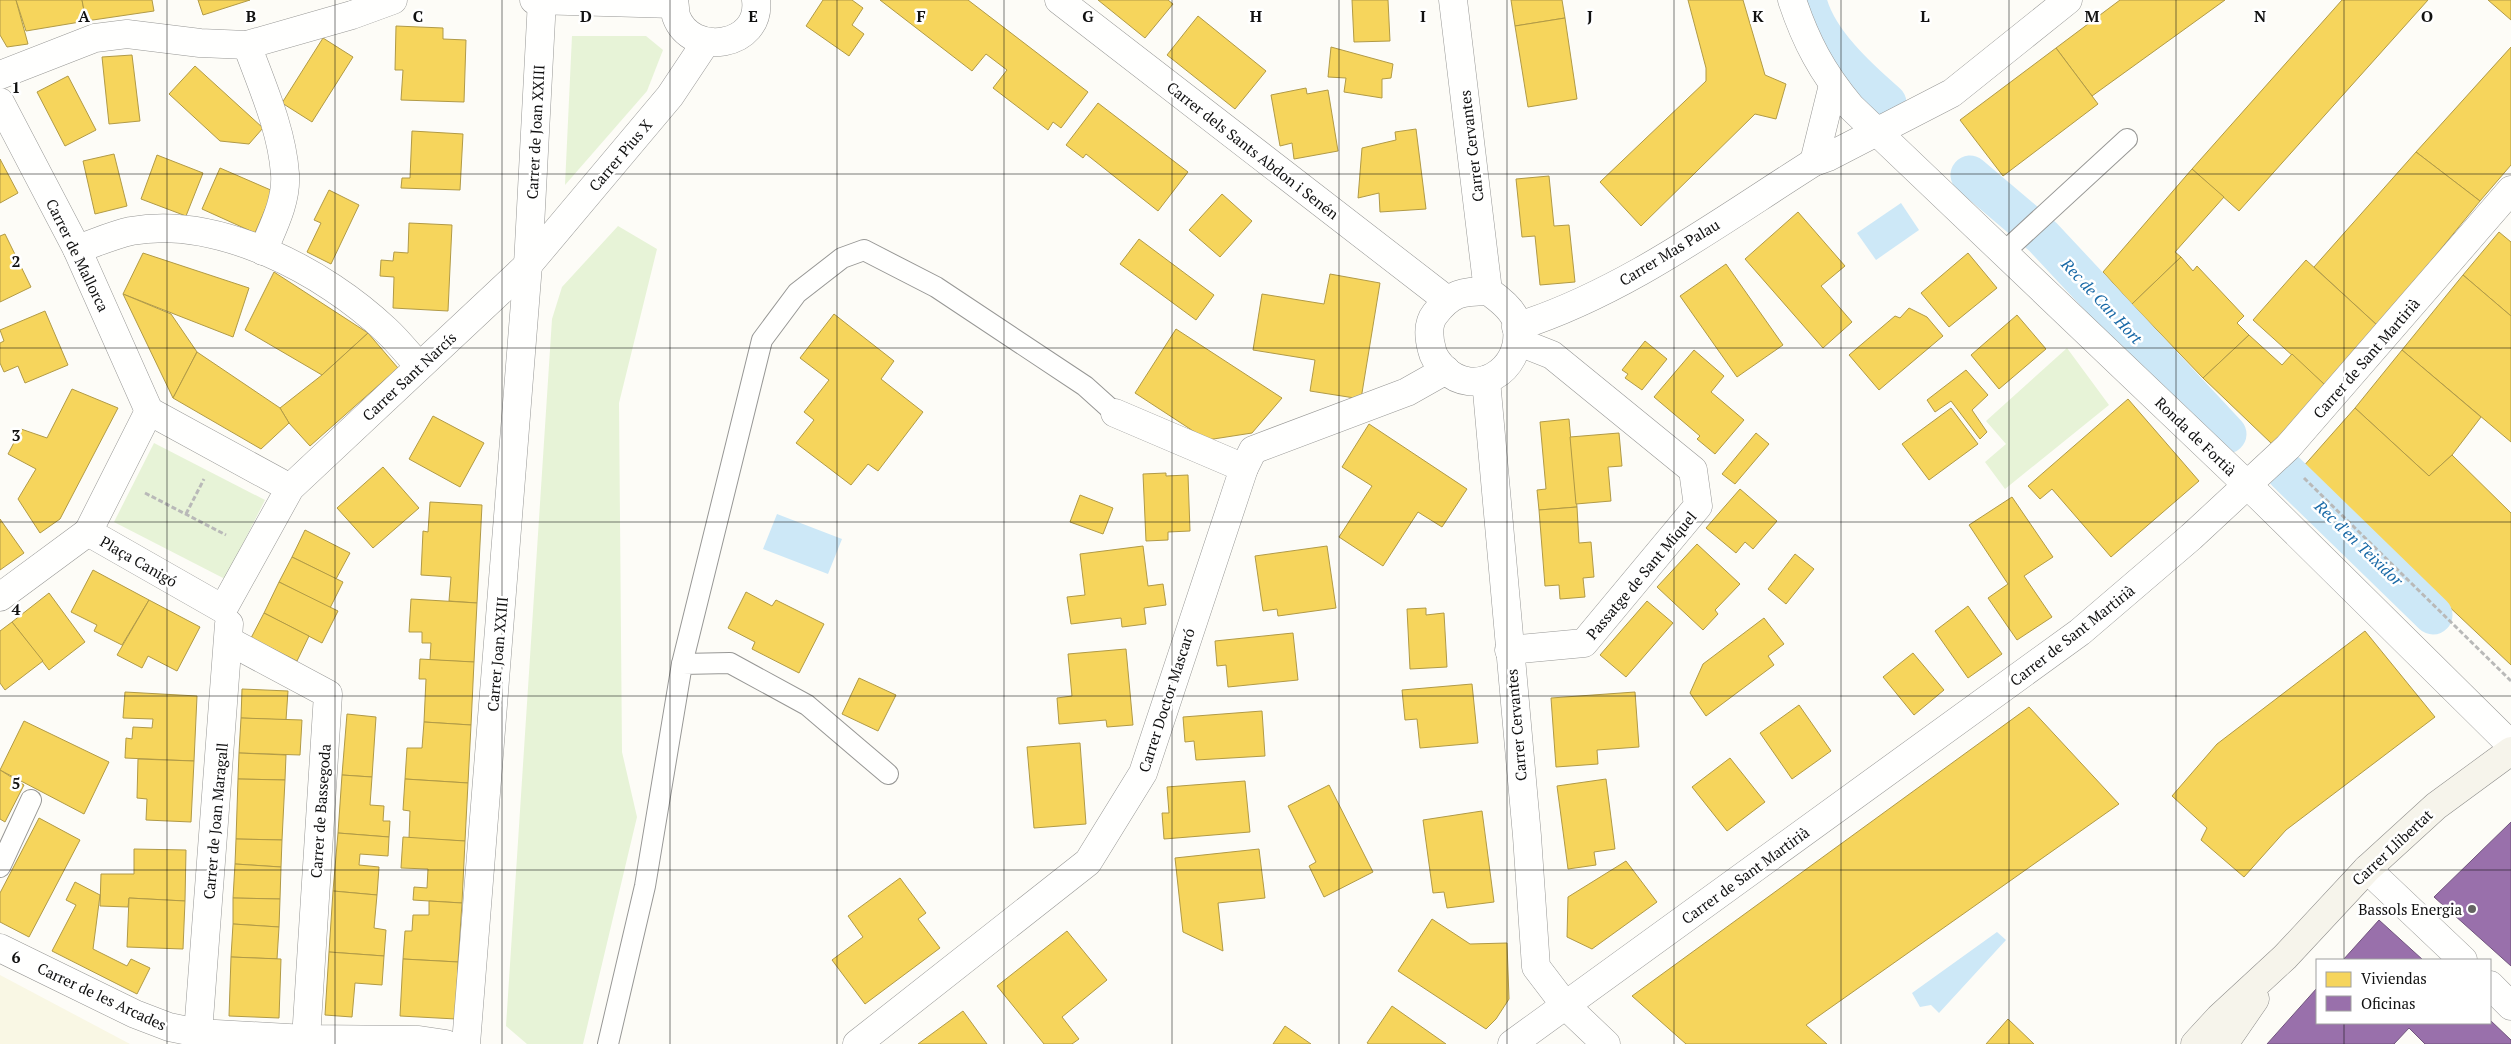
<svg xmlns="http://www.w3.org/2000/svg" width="2511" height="1044" viewBox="0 0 2511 1044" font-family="'PT Serif',serif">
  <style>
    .farmland { fill: #f9f7e4 }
    .green { fill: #e7f3d7 }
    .water { fill: #cde8f7 }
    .homes { fill: #f6d55c; stroke: #b19a46 }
    .offices { fill: #9970ab; stroke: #70547d }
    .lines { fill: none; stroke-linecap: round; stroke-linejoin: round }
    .canal { stroke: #cde8f7; stroke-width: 39 }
    .service-casing { stroke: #979795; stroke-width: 22 }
    .minor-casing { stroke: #979795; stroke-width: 29 }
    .tertiary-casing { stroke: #979795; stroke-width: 29 }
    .secondary-casing { stroke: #8e8d8b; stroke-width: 29 }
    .path { stroke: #b9b9b8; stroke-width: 3; stroke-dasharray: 5 2.5; stroke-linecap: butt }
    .service { stroke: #fffffe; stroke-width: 20 }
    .minor { stroke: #fffffe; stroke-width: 28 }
    .tertiary { stroke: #fffffe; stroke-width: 28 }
    .secondary { stroke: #f6f4eb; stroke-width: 28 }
    .grid { fill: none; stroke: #111; stroke-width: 1; stroke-opacity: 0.55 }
    .poi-dot { fill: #646362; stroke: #fff; stroke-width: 2 }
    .labels { text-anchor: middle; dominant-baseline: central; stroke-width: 5; stroke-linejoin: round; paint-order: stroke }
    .street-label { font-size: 15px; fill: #111; stroke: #fff }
    .poi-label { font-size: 15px; fill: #111; stroke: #fff; text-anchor: end }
    .water-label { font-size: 16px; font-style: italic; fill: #1768a6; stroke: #fff }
    .grid-label { font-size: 16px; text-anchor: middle; font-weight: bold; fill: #111; stroke: #fff; stroke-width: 5; stroke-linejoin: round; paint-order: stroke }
  </style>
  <rect width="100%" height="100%" fill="#fdfcf7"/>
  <path class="farmland" d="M0,975L130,1044H0Z"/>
  <g class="green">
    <path d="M572,36H646L663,50L647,91L565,185Z"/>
    <path d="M618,226L657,249L619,403L622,752L637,817L583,1044H527L506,1026L552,319L562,287Z"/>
    <path d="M2067,348L2109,405L2005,489L1985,462L2006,444L1986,421Z"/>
    <path d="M154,443L265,500L225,579L114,522Z"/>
  </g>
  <g class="water">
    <path d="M1901,203L1919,230L1876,260L1857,233Z"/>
    <path d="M777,514L842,539L828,574L763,549Z"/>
    <path d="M1997,932L2006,940L1939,1013L1931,1005L1920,1007L1912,993Z"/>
  </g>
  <g class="homes">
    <path d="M0,0H16L28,44L7,47L0,35Z"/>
    <path d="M16,0H82L86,21L26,31Z"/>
    <path d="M82,0H152L154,11L86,21Z"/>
    <path d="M198,0H250L203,15Z"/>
    <path d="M823,0H852L863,8L852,25L864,34L849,56L806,26Z"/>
    <path d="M880,0H968L1088,92L1061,128L1053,122L1048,130L993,88L1007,70L986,54L972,71Z"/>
    <path d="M1098,0H1168L1173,4L1145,38Z"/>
    <path d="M1352,0H1388L1390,41L1354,42Z"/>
    <path d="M1511,0H1562L1565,18L1515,26Z"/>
    <path d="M1688,0H1743L1765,75L1786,84L1776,119L1755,114L1641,226L1600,182L1706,81V68Z"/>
    <path d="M2120,0H2225L2092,96L2056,48Z"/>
    <path d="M2342,0H2428L2239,211L2192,169Z"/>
    <path d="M2488,0H2511V20Z"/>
    <path d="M1198,16L1266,71L1235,109L1167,55Z"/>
    <path d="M1565,18L1577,99L1528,107L1515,26Z"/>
    <path d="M396,26L443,28V39L466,40L464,102L401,100L403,70H395Z"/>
    <path d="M323,38L353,57L312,122L282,103Z"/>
    <path d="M1331,47L1393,64L1391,78L1382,79V98L1344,92L1346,78L1328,77Z"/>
    <path d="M2511,47V165L2480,201L2416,152Z"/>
    <path d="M2056,48L2098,104L2003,176L1960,120Z"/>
    <path d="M132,55L140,121L109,124L102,57Z"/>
    <path d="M195,66L263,128L249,144L220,141L169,94Z"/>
    <path d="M68,76L96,130L65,146L37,92Z"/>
    <path d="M1306,88L1307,94L1328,90L1338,151L1294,159L1292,143L1280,146L1271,95Z"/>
    <path d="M1098,103L1188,172L1158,211L1086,154L1083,158L1066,145Z"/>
    <path d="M1416,129L1426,209L1380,212L1379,193L1358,198L1362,148L1396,140L1395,132Z"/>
    <path d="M412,131L463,134L460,190L401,188L402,178H410Z"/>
    <path d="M2416,152L2480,201L2378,326L2314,267Z"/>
    <path d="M114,154L127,206L95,214L83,161Z"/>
    <path d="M157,155L203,173L186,216L141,199Z"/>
    <path d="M0,159L18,193L0,203Z"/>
    <path d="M220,168L273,191L255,233L202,209Z"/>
    <path d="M2192,169L2224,197L2175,252L2181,257L2132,304L2103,272Z"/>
    <path d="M1549,176L1554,226L1569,225L1575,282L1540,285L1535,236L1522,237L1516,179Z"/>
    <path d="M329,190L359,205L331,264L307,252L321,223L314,220Z"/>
    <path d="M1222,194L1252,221L1220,257L1189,230Z"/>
    <path d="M1798,212L1845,266L1821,286L1852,322L1823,348L1745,259Z"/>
    <path d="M409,223L452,225L448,311L393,308L394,277L380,276L381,260L393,261L394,252L408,253Z"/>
    <path d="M2499,232L2511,242V316L2463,275Z"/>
    <path d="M5,234L31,287L0,302V236Z"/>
    <path d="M1139,239L1214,295L1196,320L1120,264Z"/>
    <path d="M143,253L249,288L233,337L123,294Z"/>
    <path d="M1968,253L1997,288L1949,327L1921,293Z"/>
    <path d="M2181,257L2193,271L2197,266L2244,316L2237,323L2249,335L2203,378L2132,304Z"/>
    <path d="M2306,260L2378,326L2325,385L2253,320Z"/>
    <path d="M1726,264L1783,345L1737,377L1680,296Z"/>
    <path d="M274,272L368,333L322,375L245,330Z"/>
    <path d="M1330,274L1380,283L1361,399L1310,391L1315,360L1253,350L1262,294L1324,304Z"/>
    <path d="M2463,275L2511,316V442L2402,350Z"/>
    <path d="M123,294L171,314L197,352L173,398Z"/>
    <path d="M1909,308L1927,317L1943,336L1879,390L1849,355L1895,316L1900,318Z"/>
    <path d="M45,311L68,365L25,383L18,366L4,372L0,363V343L4,341L0,330Z"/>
    <path d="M834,314L894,361L881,379L923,412L878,471L868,464L851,485L796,443L814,420L804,412L829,380L800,358Z"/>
    <path d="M2017,315L2046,349L1999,389L1971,355Z"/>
    <path d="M1176,329L1282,398L1252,433L1207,440L1135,393Z"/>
    <path d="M368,333L398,368L310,446L289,423L280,408L322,375Z"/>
    <path d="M2249,335L2282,365L2292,354L2325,385L2272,444L2203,378Z"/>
    <path d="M1645,341L1667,359L1642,390L1625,378L1628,374L1622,370Z"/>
    <path d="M1694,350L1724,376L1711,392L1744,420L1715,454L1697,439L1700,436L1654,397Z"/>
    <path d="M2402,350L2481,417L2452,455L2429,476L2355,408Z"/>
    <path d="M197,352L280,408L289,423L261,449L173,398Z"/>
    <path d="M1966,370L1988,395L1972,410L1987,432L1980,439L1951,401L1935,412L1927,400Z"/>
    <path d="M72,389L118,408L60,519L40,533L18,499L36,469L8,454L21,429L47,438Z"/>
    <path d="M2128,399L2199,481L2111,557L2052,489L2040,499L2028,486Z"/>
    <path d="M1951,408L1978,444L1929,480L1902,444Z"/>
    <path d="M2355,408L2429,476L2452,455L2511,513V665L2302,468Z"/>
    <path d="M433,416L484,443L460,487L409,459Z"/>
    <path d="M1569,419L1577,507L1539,510L1537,490L1546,489L1540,422Z"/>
    <path d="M1369,424L1467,489L1442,527L1418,512L1383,566L1339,537L1372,486L1342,467Z"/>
    <path d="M1619,433L1622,466L1608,467L1611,501L1576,504L1570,437Z"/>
    <path d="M1756,433L1769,444L1735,484L1722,474Z"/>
    <path d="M383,467L419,508L373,548L337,508Z"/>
    <path d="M1166,473V476L1188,475L1190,531L1168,532V540L1146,541L1143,474Z"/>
    <path d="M1740,489L1777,521L1753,549L1745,542L1736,553L1706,528Z"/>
    <path d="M1080,495L1113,508L1103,534L1070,522Z"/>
    <path d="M2012,497L2053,557L2024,576L2052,617L2017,640L1988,598L2008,584L1969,525Z"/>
    <path d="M430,502L482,505L477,603L449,601L451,577L421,575L423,531L428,532Z"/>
    <path d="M1577,507L1579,543L1591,542L1594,577L1583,578L1585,597L1560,599L1559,585L1545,586L1539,510Z"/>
    <path d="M0,519L24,553L0,570Z"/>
    <path d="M305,530L350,553L336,579L292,557Z"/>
    <path d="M1697,544L1740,584L1715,610L1718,614L1703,630L1657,587Z"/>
    <path d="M1143,546L1148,586L1163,584L1166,605L1144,608L1146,624L1122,627L1121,618L1071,624L1067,597L1085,595L1080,554Z"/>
    <path d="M1327,546L1336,608L1278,616L1277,609L1263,611L1255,556Z"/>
    <path d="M1795,554L1814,569L1786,604L1768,589Z"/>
    <path d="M292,557L343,582L330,608L279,582Z"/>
    <path d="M93,570L149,600L122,645L94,631L97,625L71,612Z"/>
    <path d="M279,582L338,611L322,643L264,613Z"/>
    <path d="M746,592L772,606L776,600L824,624L799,673L752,649L755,642L728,628Z"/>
    <path d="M49,593L85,642L49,670L12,622Z"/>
    <path d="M411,599L477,603L474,662L430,660L431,643H422V632H409Z"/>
    <path d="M149,600L200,627L177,671L148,656L142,668L117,655Z"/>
    <path d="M1647,601L1673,623L1626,677L1600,655Z"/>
    <path d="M1968,606L2002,654L1968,678L1935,631Z"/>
    <path d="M1426,608V615L1444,613L1447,667L1410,669L1407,609Z"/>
    <path d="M264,613L309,636L297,661L251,638Z"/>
    <path d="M1764,618L1784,644L1768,656L1774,665L1706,716L1690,693L1703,664Z"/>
    <path d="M12,622L43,661L5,690L0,683V631Z"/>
    <path d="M2365,631L2435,717L2286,830L2244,877L2201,840L2207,828L2172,796L2217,744Z"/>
    <path d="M1293,633L1298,680L1228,687L1226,665L1217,666L1215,641Z"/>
    <path d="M1126,649L1133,725L1107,727L1106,720L1059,724L1057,698L1072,696L1068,654Z"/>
    <path d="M1913,653L1944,690L1914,715L1883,677Z"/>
    <path d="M420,659L474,662L471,725L424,722L426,679H419Z"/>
    <path d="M859,678L896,695L878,731L842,714Z"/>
    <path d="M1472,684L1478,743L1420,748L1417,719L1405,720L1402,690Z"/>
    <path d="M242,689L288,691L286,720L241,718Z"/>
    <path d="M125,692L197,696L194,761L125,758L126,738L132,739L133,727L152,728L153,719L123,718Z"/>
    <path d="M1635,692L1639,747L1597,750L1598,764L1556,767L1551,698Z"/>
    <path d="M1799,705L1831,751L1792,779L1760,733Z"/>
    <path d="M2029,707L2119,804L1806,1025L1827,1044H1686L1632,996Z"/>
    <path d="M1262,711L1265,756L1196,760L1194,741L1185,742L1183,717Z"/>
    <path d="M347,714L376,717L372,777L342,775Z"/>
    <path d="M241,718L302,720L300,755L239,753Z"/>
    <path d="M24,721L109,762L84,814L0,770Z"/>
    <path d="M424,722L471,725L468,783L405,779L407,748H422Z"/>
    <path d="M1080,743L1086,824L1034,828L1027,747Z"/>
    <path d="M239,753L286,755L285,780L238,779Z"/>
    <path d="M1730,758L1765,802L1727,831L1692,787Z"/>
    <path d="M138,759L194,761L191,822L146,820L147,799L137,798Z"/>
    <path d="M0,770L24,785L5,822L0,819Z"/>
    <path d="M342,775L372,777L370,805L384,806L383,821H390L389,837L338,833Z"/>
    <path d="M238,779L285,780L282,840L236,839Z"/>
    <path d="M405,779L468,783L465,841L409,838L410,811L403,810Z"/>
    <path d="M1606,779L1615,849L1594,852L1596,865L1568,869L1557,786Z"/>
    <path d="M1245,781L1250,832L1164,839L1162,813H1169L1167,787Z"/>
    <path d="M1329,785L1373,872L1324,897L1309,866L1316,862L1288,806Z"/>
    <path d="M1482,811L1494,902L1447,908L1444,892L1433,893L1423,820Z"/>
    <path d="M39,818L80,840L29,937L0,922V893Z"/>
    <path d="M338,833L389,837L388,856L360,854L359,865L379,867L377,895L333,891Z"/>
    <path d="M403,837L465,841L462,903L413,900L414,887L427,888L428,869L401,868Z"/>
    <path d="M236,839L282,840L281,867L235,864Z"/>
    <path d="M134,849L186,850L185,901L129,898L128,907L100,906L101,874H134Z"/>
    <path d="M1259,849L1265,898L1218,903L1223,951L1183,932L1175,858Z"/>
    <path d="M1626,861L1657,902L1592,949L1567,937L1568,897Z"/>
    <path d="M235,864L281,867L280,899L233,898Z"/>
    <path d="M900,878L926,913L918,919L940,948L865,1004L832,960L863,937L848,916Z"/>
    <path d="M75,882L100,895L93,949L127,966L131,959L150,968L137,994L52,951L76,905L66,900Z"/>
    <path d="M333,891L377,895L374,928L386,930L384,956L329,952Z"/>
    <path d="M129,898L185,901L183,949L127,947Z"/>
    <path d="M233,898L280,899L279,927L233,924Z"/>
    <path d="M429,901L462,903L458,962L403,959L405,931H412L413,915H429Z"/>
    <path d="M1432,919L1470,944L1507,943L1509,999L1496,1019L1486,1029L1398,971Z"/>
    <path d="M233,924L279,927L277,959L231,957Z"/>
    <path d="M1067,931L1107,980L1062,1017L1079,1039L1072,1044H1044L997,986Z"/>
    <path d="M329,952L384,956L382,985L355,983L352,1017L325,1015Z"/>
    <path d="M231,957L281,959L279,1018L229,1016Z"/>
    <path d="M403,959L458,962L456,1019L400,1016Z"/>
    <path d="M1392,1006L1446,1044H1369L1367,1043Z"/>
    <path d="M963,1011L987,1044H918Z"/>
    <path d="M2008,1019L2034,1044H1986Z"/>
    <path d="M1285,1026L1311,1044H1273Z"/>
  </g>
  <g class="offices">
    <path d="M2511,822V966L2434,897Z"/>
    <path d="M2379,920L2423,960H2343Z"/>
    <path d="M2317,988V1023H2490V1020L2511,1040V1044H2425L2409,1028L2394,1044H2267Z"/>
  </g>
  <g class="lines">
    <g class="canal">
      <path d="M1807,0C1816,40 1858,78 1887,103"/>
      <path d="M1970,175L2043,237L2227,434"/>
      <path d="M2286,472L2433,615"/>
    </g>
    <g class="service-casing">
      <g id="service">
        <path d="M2003,253L2127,139"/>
        <path d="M682,664L762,340L797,293L842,258L864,250L936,287L1085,386L1115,413"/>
        <path d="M0,867L31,800"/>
        <path d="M608,1044L645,886L682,664L730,663L807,705L888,774"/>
      </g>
    </g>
    <g class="minor-casing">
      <g id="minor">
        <path d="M534,0L674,4"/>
        <path d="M674,0C675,5 675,11 676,16C691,58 762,47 756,0"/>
        <path d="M1059,0L1447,300"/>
        <path d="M1453,0L1488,291"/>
        <path d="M1792,0C1806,42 1822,72 1851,107L2261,498L2511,745"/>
        <path d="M247,45C262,86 282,130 285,174C287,201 273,227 263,251"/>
        <path d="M0,75L95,38L127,34L200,43L247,45L352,15L393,0"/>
        <path d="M0,102L77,249L149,411"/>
        <path d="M1814,162L1833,85"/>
        <path d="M77,249C95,243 113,235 131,231C218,215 325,272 386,330C398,341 408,354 419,366"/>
        <path d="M1488,291C1498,298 1510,307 1515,318C1517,321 1516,326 1517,329C1522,371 1475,399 1444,369C1438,362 1434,359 1432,350C1429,339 1427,324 1435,314C1452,292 1462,292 1488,291Z"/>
        <path d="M1516,327C1624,293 1719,222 1814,162L1828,157L1952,93L2068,0"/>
        <path d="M1486,380L1527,836L1536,967L1565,1005L1606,1044"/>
        <path d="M1115,413L1244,468"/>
        <path d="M290,488L149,411L88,532L223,609L290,488L528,265L670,96L706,42"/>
        <path d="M0,597L88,532"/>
        <path d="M229,641L328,694L306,1039"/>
        <path d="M1509,650L1584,643L1698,506L1693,470L1552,355L1519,342"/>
        <path d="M0,948L135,1014L169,1027L198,1033L306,1039L419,1040L446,1044"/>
        <path d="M198,1033L229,624"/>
        <path d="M466,1044L528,265L542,0"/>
        <path d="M857,1044L1088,862L1143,773L1244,468L1253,450L1407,392L1446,370"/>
        <path d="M1512,1044L2080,632L2191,537L2288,447L2511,190"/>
      </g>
    </g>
    <g class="tertiary-casing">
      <g id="tertiary">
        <path d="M2367,869L2463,960"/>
        <path d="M2490,985L2511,1006"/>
      </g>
    </g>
    <g class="secondary-casing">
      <g id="secondary">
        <path d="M2195,1044L2219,1018L2285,957L2367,869L2436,806L2511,751"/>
        <path d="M2224,1044L2255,999"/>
      </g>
    </g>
    <g class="path">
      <path d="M2304,478L2511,681"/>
      <path d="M145,493L226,535"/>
      <path d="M186,514L204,479"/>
    </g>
    <use href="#service" class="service"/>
    <use href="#minor" class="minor"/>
    <use href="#tertiary" class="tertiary"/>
    <use href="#secondary" class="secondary"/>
  </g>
  <path class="grid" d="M167,0V1044M335,0V1044M502,0V1044M670,0V1044M837,0V1044M1004,0V1044M1172,0V1044M1339,0V1044M1507,0V1044M1674,0V1044M1841,0V1044M2009,0V1044M2176,0V1044M2344,0V960M0,174H2511M0,348H2511M0,522H2511M0,696H2511M0,870H2511M2344,1023V1044"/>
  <circle class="poi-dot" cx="2472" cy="909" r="5"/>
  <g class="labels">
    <g class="street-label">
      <text transform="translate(535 132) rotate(-87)">Carrer de Joan XXIII</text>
      <text transform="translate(1471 146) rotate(-97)">Carrer Cervantes</text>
      <text transform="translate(1253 150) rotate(38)">Carrer dels Sants Abdon i Senén</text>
      <text transform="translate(620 155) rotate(-50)">Carrer Pius X</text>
      <text transform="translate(1669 252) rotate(-31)">Carrer Mas Palau</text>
      <text transform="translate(78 255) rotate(64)">Carrer de Mallorca</text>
      <text transform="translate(2366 358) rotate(-49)">Carrer de Sant Martirià</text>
      <text transform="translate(409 376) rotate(-43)">Carrer Sant Narcís</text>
      <text transform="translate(2196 436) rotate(44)">Ronda de Fortià</text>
      <text transform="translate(139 561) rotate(30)">Plaça Canigó</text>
      <text transform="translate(1641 575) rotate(-50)">Passatge de Sant Miquel</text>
      <text transform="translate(2072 635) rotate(-38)">Carrer de Sant Martirià</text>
      <text transform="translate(497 654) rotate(-85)">Carrer Joan XXIII</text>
      <text transform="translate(1166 700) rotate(-72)">Carrer Doctor Mascaró</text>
      <text transform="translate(1516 725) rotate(-95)">Carrer Cervantes</text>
      <text transform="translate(320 811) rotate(-86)">Carrer de Bassegoda</text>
      <text transform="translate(215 821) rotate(-85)">Carrer de Joan Maragall</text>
      <text transform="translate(2392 847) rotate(-43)">Carrer Llibertat</text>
      <text transform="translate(1745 875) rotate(-36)">Carrer de Sant Martirià</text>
      <text transform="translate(102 996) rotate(25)">Carrer de les Arcades</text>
    </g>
    <g class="poi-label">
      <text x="2462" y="909">Bassols Energia</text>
    </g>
    <g class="water-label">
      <text transform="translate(2102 301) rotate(47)">Rec de Can Hort</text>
      <text transform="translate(2359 543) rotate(44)">Rec d'en Teixidor</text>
    </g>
  </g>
  <g class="grid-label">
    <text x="84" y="22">A</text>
    <text x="251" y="22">B</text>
    <text x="418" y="22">C</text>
    <text x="586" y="22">D</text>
    <text x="753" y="22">E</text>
    <text x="921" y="22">F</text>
    <text x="1088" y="22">G</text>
    <text x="1256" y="22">H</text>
    <text x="1423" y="22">I</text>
    <text x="1590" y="22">J</text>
    <text x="1758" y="22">K</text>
    <text x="1925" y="22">L</text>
    <text x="2092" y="22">M</text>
    <text x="2260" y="22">N</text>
    <text x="2427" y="22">O</text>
    <text x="16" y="93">1</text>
    <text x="16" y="267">2</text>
    <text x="16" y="441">3</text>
    <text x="16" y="615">4</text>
    <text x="16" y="789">5</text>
    <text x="16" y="963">6</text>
  </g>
  <rect x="2316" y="959" width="175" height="65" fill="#ffffff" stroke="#a0a0a0"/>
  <rect x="2326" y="972" width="25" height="15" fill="#f6d55c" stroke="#a0a0a0"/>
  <text x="2361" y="984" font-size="15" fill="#111111">Viviendas</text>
  <rect x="2326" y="996" width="25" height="15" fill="#9970ab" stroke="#a0a0a0"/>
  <text x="2361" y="1009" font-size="15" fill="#111111">Oficinas</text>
</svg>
